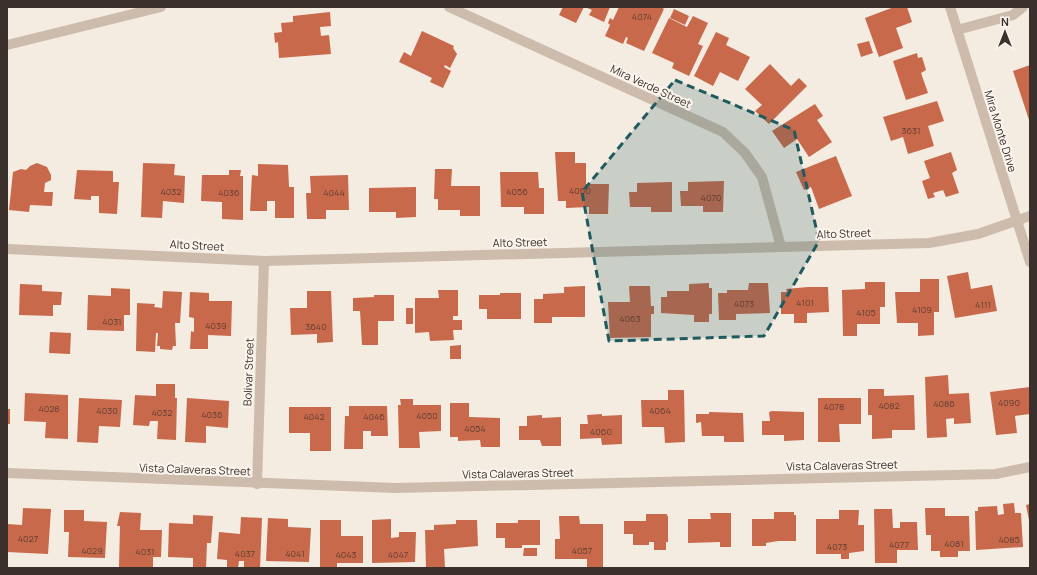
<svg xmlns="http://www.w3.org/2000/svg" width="1037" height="575" viewBox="0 0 1037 575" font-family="Manrope,sans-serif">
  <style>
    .building { fill: #c8694b }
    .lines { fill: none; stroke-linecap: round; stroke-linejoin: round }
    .minor { stroke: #cdbbac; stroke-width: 10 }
    .marked { fill: #1f5a5e; fill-opacity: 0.2; stroke: #1f5a5e; stroke-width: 3; stroke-dasharray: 8 5; stroke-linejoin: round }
    .labels { text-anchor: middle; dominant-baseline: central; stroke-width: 4; stroke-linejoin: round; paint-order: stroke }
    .number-label { font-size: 9px; fill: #5e3e33 }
    .street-label { font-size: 11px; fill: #3b302b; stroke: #fbf5ee }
  </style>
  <rect width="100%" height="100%" fill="#f4ebe1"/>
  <g class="building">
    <path d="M563,7H584L576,23L559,15Z"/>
    <path d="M585,7H610L604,22L589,15L592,10Z"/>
    <path d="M619,7H661L664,9L644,51L626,43L628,38L626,37L623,44L605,36L610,25L608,23L610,18L613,20Z"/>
    <path d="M894,7H907L912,22L896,28L903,48L879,57L865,18Z"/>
    <path d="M674,9L689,16L685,25L670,18Z"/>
    <path d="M330,12L331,26L320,27L321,36L329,35L331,54L279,58L278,42L275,43L274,33L282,32L281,23L293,22V16Z"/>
    <path d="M693,16L708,23L698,44L703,46L689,76L672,68L674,63L652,53L669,18L687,27Z"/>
    <path d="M422,31L454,46L453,48L457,54L450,68L445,65L444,67L451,71L443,88L430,82L432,78L399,62L404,52L411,56Z"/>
    <path d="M716,32L729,38L726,45L750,57L738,81L720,72L713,86L694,76Z"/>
    <path d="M869,41L873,53L861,57L857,44Z"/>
    <path d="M917,53L918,58L922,57L926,70L921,73L928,93L906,100L893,61Z"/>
    <path d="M770,64L791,86L799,78L807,86L769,124L755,111L762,105L745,89Z"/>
    <path d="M1030,65V123L1013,71Z"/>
    <path d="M937,101L944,121L928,126L934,146L908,154L903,137L891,141L883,117Z"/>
    <path d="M815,104L823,116L817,120L832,142L809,157L797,139L784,148L772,131Z"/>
    <path d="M555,152H575V163H586V184H609L608,214H589V207L566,208V201H558Z"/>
    <path d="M951,152L957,170L952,173L959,193L946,197L943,190L933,193L935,197L928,199L922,181L930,178L924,161Z"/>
    <path d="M836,156L852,196L819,209L811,187L804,190L796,172Z"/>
    <path d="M37,163L47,167L51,175V180L45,183L44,192H53L52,206L30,205L29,212L9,210L13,172L21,169L26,170L30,166Z"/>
    <path d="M143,163L175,164L174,175L185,176L184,203L163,201L162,218L141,217Z"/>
    <path d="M258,164L288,165L289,187H294V218H275V201H267V211H250L252,175L258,176Z"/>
    <path d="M435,169H452L451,186H480V216H460V210H438V199H434Z"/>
    <path d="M77,170L113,171V182H119L117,214L99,213V196H91V200L74,199Z"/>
    <path d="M229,170H241L240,176H243V220L222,219V202L201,201L202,175H229Z"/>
    <path d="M500,172H538L539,188H544V214H524V207H501Z"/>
    <path d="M348,175L349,210H326V219H307L306,193H311L310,176Z"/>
    <path d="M724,181L723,212H703V206H681L680,191H688V182Z"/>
    <path d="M672,182V212H651V207H630L629,192H637V183Z"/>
    <path d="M416,187V217L396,218V212H369V188Z"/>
    <path d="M968,272L971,289L992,285L997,311L955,318L947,276Z"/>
    <path d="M920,279H939V312H934V335L918,336V323H897L895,292H920Z"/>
    <path d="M865,282H885V307H880V324H857V336H843L842,290L865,289Z"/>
    <path d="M709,283V288H712V314H709V322H694V315L661,313V297H667V291H689V284Z"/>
    <path d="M749,283H768L770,313L736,314V320H719L718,293H727V290H748Z"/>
    <path d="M20,284L42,285V291L62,292L61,305H53V316L19,315Z"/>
    <path d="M585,286V317H552V323H534V299H543V294L564,293V287Z"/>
    <path d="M629,286H650L651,306H654V314H651V337L610,338L608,302H630Z"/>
    <path d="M808,287H828L829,312L807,313V323H794V314H781V292H787L786,289Z"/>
    <path d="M111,288L130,289V315H124V331L87,330L88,295L111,296Z"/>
    <path d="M438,290H458V316H453V320H462V330H453L454,340L430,341L429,332L415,333V298H439Z"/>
    <path d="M163,291L182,292L180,323H175L176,346H173L172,350L160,349V346H157L158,333H156L155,352L136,351L137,303L155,304L154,307L162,308Z"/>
    <path d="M307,291H331L333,342L317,343V334L291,335L290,308H307Z"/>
    <path d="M190,292L209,293V301H232L231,336L208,335V349H190L191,331L194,332V318L189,317Z"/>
    <path d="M500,293H521V319H487V309H479V295H500Z"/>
    <path d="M374,295H394V321H378V345H362L360,311H353V298L374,297Z"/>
    <rect x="406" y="308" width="7" height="16"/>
    <path d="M50,332L71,333L70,354L49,353Z"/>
    <path d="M461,345V359H450V346Z"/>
    <path d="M948,375L949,394L969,393L971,423L954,424V418L946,419L947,437L927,438L925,377Z"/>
    <path d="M156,384H175V398H177L176,440L157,439L158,421H150L149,426L133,425L135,395L156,396Z"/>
    <path d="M1030,387V414L1015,416L1017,433L996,435L990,392Z"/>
    <path d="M868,389H884V396L914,395L915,430H892V438L872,439V415H868Z"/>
    <path d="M668,390H684L685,442L665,443L664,427H642L641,400H668Z"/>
    <path d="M25,393L68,395V439L45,438L46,422L24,421Z"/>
    <path d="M79,398L122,400L120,427L99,426L98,443L77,442Z"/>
    <path d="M187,398L229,401L228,428L206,426V443L185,442Z"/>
    <path d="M818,398H861V424H839L840,442H818Z"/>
    <path d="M400,399H413V405H441V431L419,432L420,448H399L398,405H401Z"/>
    <path d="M450,403H469V417L500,418V447H481L480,440L458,441V437H450Z"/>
    <path d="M349,406H387L388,436H371V431H363V449H344L345,416H349Z"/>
    <path d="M289,407H331V451H310V433H289Z"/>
    <rect x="7" y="409" width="3" height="15"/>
    <path d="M772,411L804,412V440L784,441V435H762V421H770L769,412Z"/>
    <path d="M709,412L743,413L744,442H724V436H702L701,422L696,423V414H709Z"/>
    <path d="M602,414V416L622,415V444L602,445L601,438L580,439V424H588L587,415Z"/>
    <path d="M542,415V418L561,417V446H542L540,440H519V426H527V416Z"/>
    <path d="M1014,503L1015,513H1021L1023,547L976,550L975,511H978V507L997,506L998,515L1004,514L1003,504Z"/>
    <path d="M1030,504V520H1029L1026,505Z"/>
    <path d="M23,508L51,509L48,554L7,552V524L22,525Z"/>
    <path d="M925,508H945V516H969L970,551H958V557H940V551H931V535H926Z"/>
    <path d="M874,509H892L893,528H900V522H917L918,550H897V563H875Z"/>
    <path d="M64,510H84V521L107,522L105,558L68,557L69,532H64Z"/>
    <path d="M839,510H859L858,525H864V551L849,553V559H841V554H816V519H839Z"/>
    <path d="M120,512L141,513L140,530H162L161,557H153V568L119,567L120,526H117Z"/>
    <path d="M774,512H794V515H796V541H778L766,543V546H752V519H774Z"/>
    <path d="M710,513H731V547H720V542L688,543V519H711Z"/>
    <path d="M646,514H667V516H668V542H666V550H654V542H649V545H633V534H624V521H646Z"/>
    <path d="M193,515L213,516L211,543H207L206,568L193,567V558L168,557L169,523L193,524Z"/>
    <path d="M559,516H579L580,524H603V568H587V559H555V539H560Z"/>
    <path d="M241,517L262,518L260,568H244V561H239L238,568H227V560L217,559L219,532L240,534Z"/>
    <path d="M268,518L288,519V527L311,528L309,562L266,561Z"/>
    <path d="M391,519V538L399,537V532H416L415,562L372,563V520Z"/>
    <path d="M320,520H341V536H363V563H337V568H320Z"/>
    <path d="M456,520H477L478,546L444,549L445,568H426L425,530H434V525L456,524Z"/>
    <path d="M518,520H540V545H522V548H505V538H496V523H518Z"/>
    <path d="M524,548H537V556H523Z"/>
  </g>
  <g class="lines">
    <g class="minor">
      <path d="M449,7L723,132L745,153L762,177L781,247"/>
      <path d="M950,7L1030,262"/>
      <path d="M957,30L1013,15L1023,7"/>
      <path d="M7,45L161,7"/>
      <path d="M7,249L264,261L929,243L978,234L1030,216"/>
      <path d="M7,473L396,488L996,474L1030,467"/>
      <path d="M257,484L264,261"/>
    </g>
  </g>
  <path class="marked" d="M675,80L794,130L819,241L764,336L609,341L582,192Z"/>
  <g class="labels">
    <g class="number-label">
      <text x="642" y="16">4074</text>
      <text x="911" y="130">3631</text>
      <text x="580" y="190">4060</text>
      <text x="171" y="191">4032</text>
      <text x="517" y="191">4056</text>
      <text x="229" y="192">4036</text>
      <text x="334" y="192">4044</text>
      <text x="711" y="197">4070</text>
      <text x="805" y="302">4101</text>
      <text x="744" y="303">4073</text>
      <text x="983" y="304">4111</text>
      <text x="922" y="309">4109</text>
      <text x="866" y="312">4105</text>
      <text x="630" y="318">4063</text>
      <text x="112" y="321">4031</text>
      <text x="216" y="325">4039</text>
      <text x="316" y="326">3640</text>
      <text x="1009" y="402">4090</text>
      <text x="944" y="403">4086</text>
      <text x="889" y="405">4082</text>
      <text x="834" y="406">4078</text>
      <text x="49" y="408">4028</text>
      <text x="107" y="410">4030</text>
      <text x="660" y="410">4064</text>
      <text x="162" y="412">4032</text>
      <text x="212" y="414">4036</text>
      <text x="427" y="415">4050</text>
      <text x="314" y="416">4042</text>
      <text x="374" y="416">4046</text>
      <text x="475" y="428">4054</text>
      <text x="601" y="431">4060</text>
      <text x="28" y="538">4027</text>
      <text x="1009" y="539">4085</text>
      <text x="954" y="543">4081</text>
      <text x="899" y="544">4077</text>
      <text x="837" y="546">4073</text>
      <text x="92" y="550">4029</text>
      <text x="582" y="550">4057</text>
      <text x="145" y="551">4031</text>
      <text x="245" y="553">4037</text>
      <text x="295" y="553">4041</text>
      <text x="346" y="554">4043</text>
      <text x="398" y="554">4047</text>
    </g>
    <g class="street-label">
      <text transform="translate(651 86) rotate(25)">Mira Verde Street</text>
      <text transform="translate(1001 131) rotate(73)">Mira Monte Drive</text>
      <text transform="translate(844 233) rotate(-2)">Alto Street</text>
      <text transform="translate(520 242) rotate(-1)">Alto Street</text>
      <text transform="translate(197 245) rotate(3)">Alto Street</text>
      <text transform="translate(248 372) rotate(-88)">Bolivar Street</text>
      <text transform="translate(842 465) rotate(-1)">Vista Calaveras Street</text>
      <text transform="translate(195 469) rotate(2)">Vista Calaveras Street</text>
      <text transform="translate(518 473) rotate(-1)">Vista Calaveras Street</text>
    </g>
  </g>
  <rect width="1037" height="575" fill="none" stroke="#3b302b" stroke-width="16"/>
  <g transform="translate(1005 32)" stroke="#fbf5ee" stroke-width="3" paint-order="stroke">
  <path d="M0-3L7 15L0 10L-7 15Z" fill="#3b302b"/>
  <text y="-6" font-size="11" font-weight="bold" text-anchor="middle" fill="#3b302b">N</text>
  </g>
</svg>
